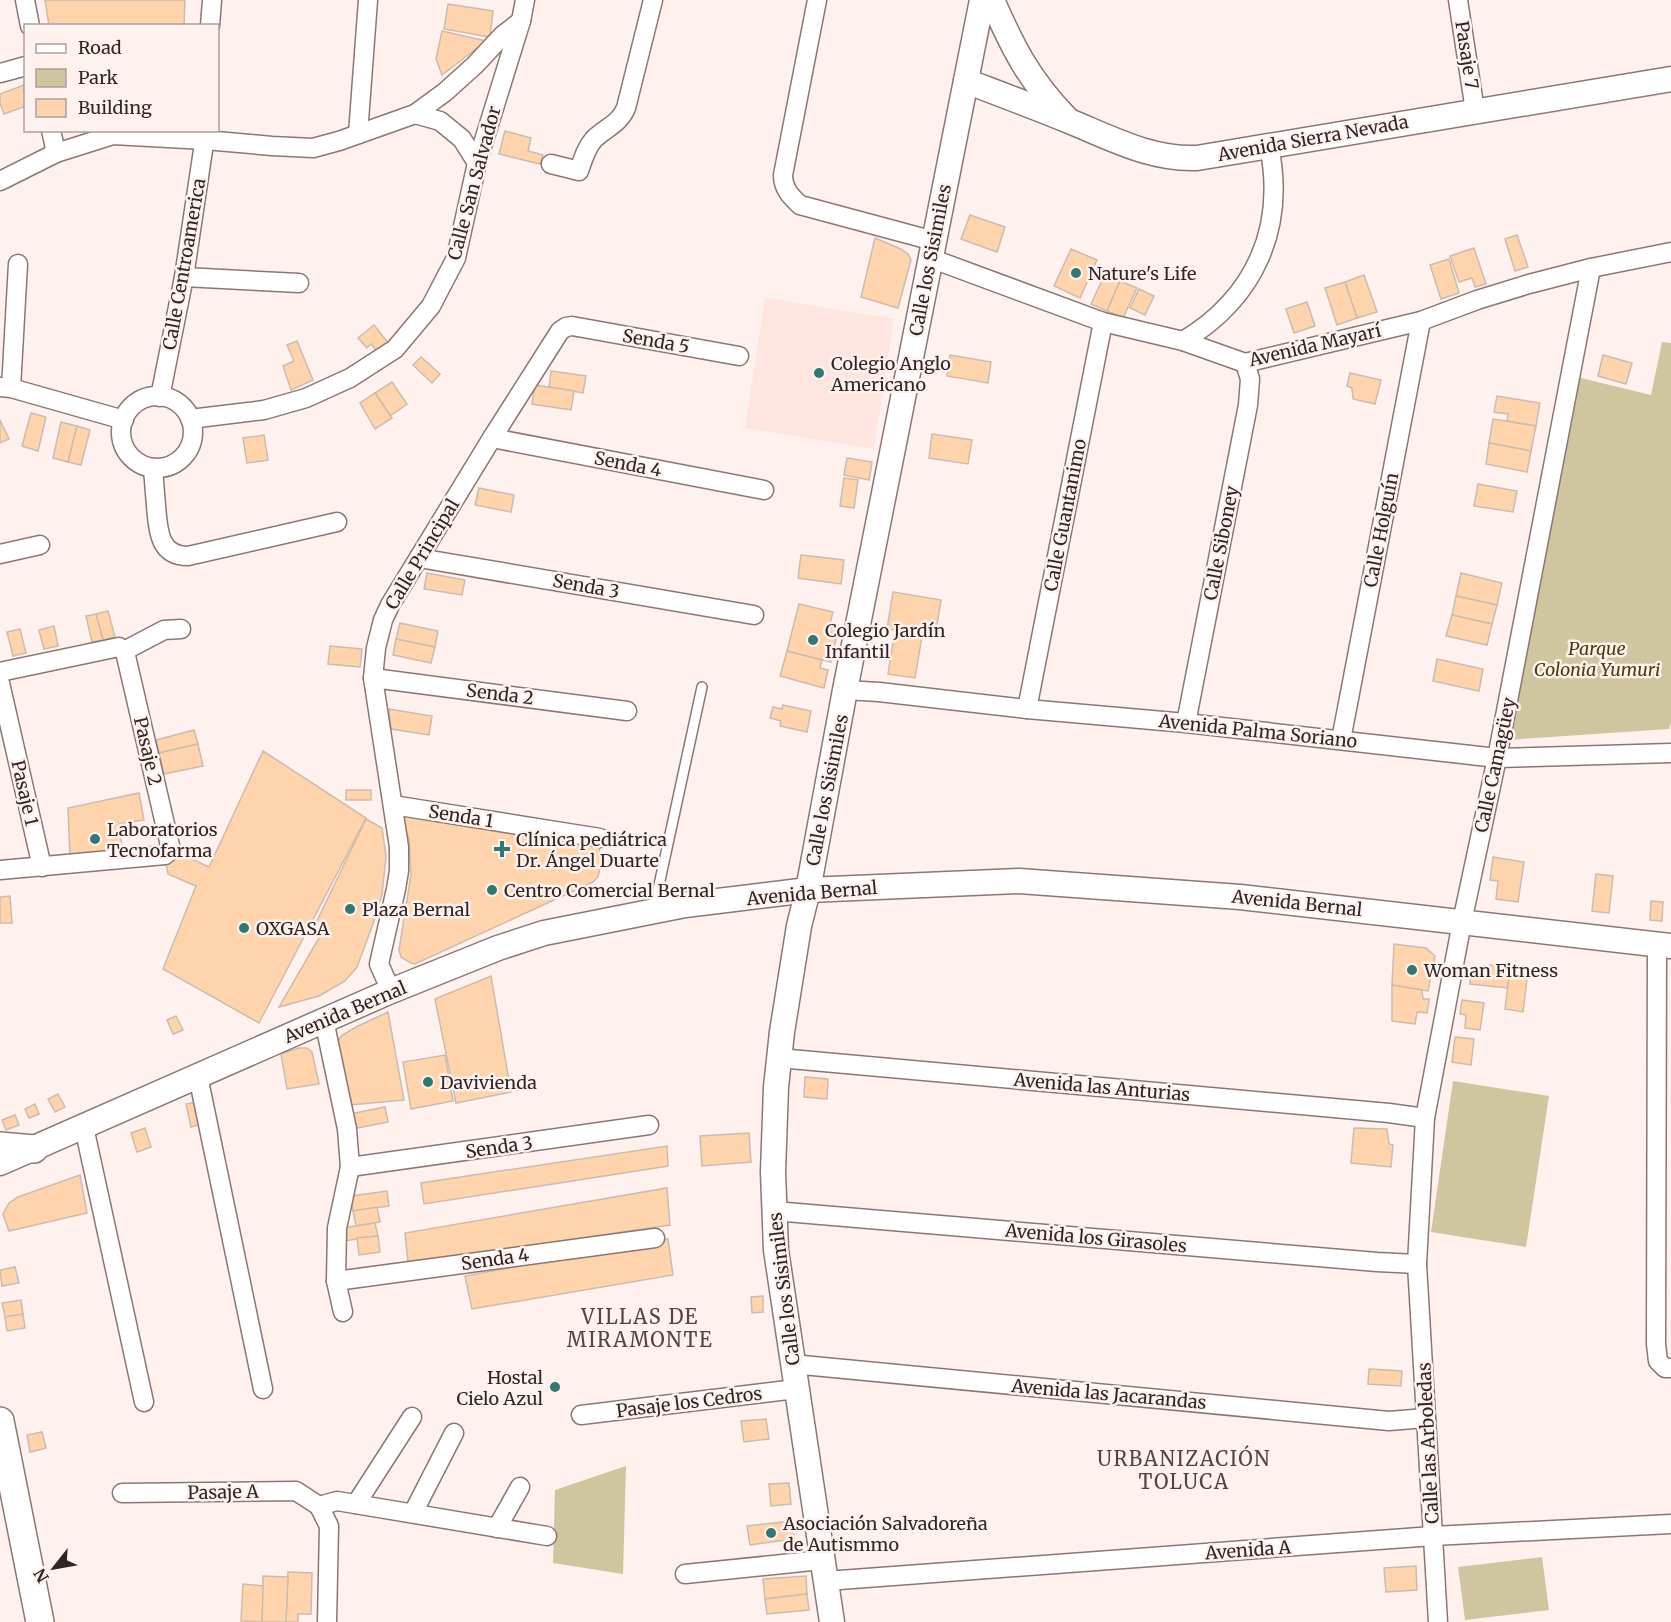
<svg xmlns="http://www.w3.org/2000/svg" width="1671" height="1622" viewBox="0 0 1671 1622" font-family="Merriweather,serif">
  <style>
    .built { fill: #fee5df }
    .green { fill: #cfc59f }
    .building { fill: #ffd4ac; stroke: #cbbcae; stroke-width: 1.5 }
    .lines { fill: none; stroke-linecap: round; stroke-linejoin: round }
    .lane-casing { stroke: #8b7772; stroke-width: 12 }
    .street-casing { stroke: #8b7772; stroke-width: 21 }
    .secondary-casing { stroke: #8b7772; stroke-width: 27 }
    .primary-casing { stroke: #8b7772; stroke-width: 30 }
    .lane { stroke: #fff; stroke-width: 9 }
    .street { stroke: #fff; stroke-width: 18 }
    .secondary { stroke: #fff; stroke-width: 24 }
    .primary { stroke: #fff; stroke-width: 27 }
    .poi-dot { fill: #307873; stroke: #fff1ee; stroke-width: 2 }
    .labels { text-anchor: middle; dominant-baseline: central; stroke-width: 5; stroke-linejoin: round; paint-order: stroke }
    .street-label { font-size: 18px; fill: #2e2624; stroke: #fff1ee }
    .poi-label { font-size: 18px; fill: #2e2624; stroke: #fff1ee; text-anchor: start }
    .park-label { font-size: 18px; font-style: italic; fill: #493d05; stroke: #fff1ee }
    .neighbourhood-label { font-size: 20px; letter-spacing: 1.5px; fill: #56433f; stroke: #fff1ee }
  </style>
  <rect width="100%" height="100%" fill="#fff1ee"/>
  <path class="built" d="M765,298L894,319L874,449L745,428Z"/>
  <g class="green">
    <path d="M1662,342L1671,343V723L1669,729L1506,740L1577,377L1651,395Z"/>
    <path d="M1453,1081L1549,1096L1526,1247L1431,1232Z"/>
    <path d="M626,1466L623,1574L553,1563L555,1490Z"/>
    <path d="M1542,1557L1549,1610L1465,1620L1458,1567Z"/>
  </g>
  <g class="building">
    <path d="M45,0H185L184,26H49Z"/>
    <path d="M448,4L493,11L490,37L444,29Z"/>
    <path d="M442,31L486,41L442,75L436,59Z"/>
    <path d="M24,85L26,106L4,114L0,103V94Z"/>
    <path d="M505,131L531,138L528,151L543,155L540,164L499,154Z"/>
    <path d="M970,215L1005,227L997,252L961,239Z"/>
    <path d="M1517,235L1528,267L1515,271L1505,239Z"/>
    <path d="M875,238L901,249L908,254L911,260L898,308L861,297Z"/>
    <path d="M1474,248L1486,284L1475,287L1472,278L1459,282L1450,256Z"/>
    <path d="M1071,249L1097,260L1080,298L1054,286Z"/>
    <path d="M1449,259L1459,293L1441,299L1430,265Z"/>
    <path d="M1105,274L1120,281L1107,311L1091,304Z"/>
    <path d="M1364,275L1377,312L1357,318L1345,282Z"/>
    <path d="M1120,281L1137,288L1123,318L1107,311Z"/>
    <path d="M1345,282L1357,318L1337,325L1325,288Z"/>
    <path d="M1139,289L1154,296L1145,315L1130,308Z"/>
    <path d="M1307,302L1315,326L1294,333L1286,309Z"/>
    <path d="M374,325L389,344L378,353L371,344L367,348L358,338Z"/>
    <path d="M297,341L313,380L291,390L283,366L294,361L287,345Z"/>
    <path d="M950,355L991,362L988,383L947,376Z"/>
    <path d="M1603,355L1632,363L1626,384L1598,376Z"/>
    <path d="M421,357L440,374L432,383L413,365Z"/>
    <path d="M551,371L586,376L583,393L549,387Z"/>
    <path d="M1350,373L1381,380L1375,404L1353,399L1352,388L1347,386Z"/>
    <path d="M392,382L407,404L390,416L375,393Z"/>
    <path d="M535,385L574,391L571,410L532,404Z"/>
    <path d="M375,393L392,418L375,429L360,403Z"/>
    <path d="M1497,396L1540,403L1536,426L1507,421L1508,414L1494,412Z"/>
    <path d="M31,413L46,417L38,451L22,446Z"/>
    <path d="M1493,419L1536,426L1531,451L1489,443Z"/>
    <path d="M0,420L9,439L0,443Z"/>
    <path d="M61,422L77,426L68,462L53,458Z"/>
    <path d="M77,426L90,430L81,465L68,462Z"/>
    <path d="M932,434L972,440L968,464L929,458Z"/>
    <path d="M264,435L268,460L247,463L243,438Z"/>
    <path d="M1489,443L1531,451L1527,472L1486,464Z"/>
    <path d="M847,458L872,462L869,480L844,475Z"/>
    <path d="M844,478L858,480L854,508L840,506Z"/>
    <path d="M1478,484L1517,491L1513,512L1474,506Z"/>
    <path d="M479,488L514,495L511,512L475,505Z"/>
    <path d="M801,555L844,560L841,584L798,578Z"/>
    <path d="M427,573L465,580L462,595L424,589Z"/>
    <path d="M1461,573L1502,583L1497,605L1456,596Z"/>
    <path d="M893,592L941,600L935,637L887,629Z"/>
    <path d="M1456,596L1497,605L1492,624L1452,615Z"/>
    <path d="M799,604L833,612L829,627L838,629L831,662L787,651Z"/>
    <path d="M108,611L115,637L103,640L96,614Z"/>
    <path d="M96,614L103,640L92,642L86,616Z"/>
    <path d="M1452,615L1492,624L1487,645L1446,636Z"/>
    <path d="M400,623L438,631L435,647L396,639Z"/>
    <path d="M54,626L58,646L44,649L39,630Z"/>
    <path d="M20,629L26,653L13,656L7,632Z"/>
    <path d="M895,631L922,636L915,678L888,674Z"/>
    <path d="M396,639L435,647L431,663L393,655Z"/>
    <path d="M330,646L362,649L360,667L328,664Z"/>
    <path d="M787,651L822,660L820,668L828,670L824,688L780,676Z"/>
    <path d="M1437,659L1483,669L1479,691L1433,681Z"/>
    <path d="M783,705L811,711L807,732L780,726L781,721L770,718L773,707L782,709Z"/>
    <path d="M389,709L432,716L429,735L391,729Z"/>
    <path d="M194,730L198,744L159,753L156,740Z"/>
    <path d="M198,744L203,766L164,774L159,753Z"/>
    <path d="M263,751L366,818L259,1023L163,969L196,886L168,874L163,846L209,867Z"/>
    <rect x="346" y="790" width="25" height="10"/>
    <path d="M139,793L144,820L119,824L123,854L70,856L68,808Z"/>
    <path d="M401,813L599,846L601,863L598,877L593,882L415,964L411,963L401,957L399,950L411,874L409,840Z"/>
    <path d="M366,819L382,828L386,857L382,894L373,924L357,967L345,981L319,996L279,1007L323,931L315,925Z"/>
    <path d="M1493,857L1524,862L1518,902L1496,899L1498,881L1490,880Z"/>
    <path d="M1596,874L1613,876L1609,913L1592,911Z"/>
    <path d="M10,896L12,923H0V897Z"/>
    <path d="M1651,901L1663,902L1662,921L1650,920Z"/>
    <path d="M1394,944L1426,948L1435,956L1428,991L1392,985Z"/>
    <path d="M1489,965L1510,968L1508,988L1470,984L1471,969L1486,971Z"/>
    <path d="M1510,968L1528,970L1523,1012L1505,1009Z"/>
    <path d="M491,976L511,1092L456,1103L435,999Z"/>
    <path d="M1392,985L1422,990L1423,999H1429L1427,1013L1417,1012L1415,1024L1392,1021Z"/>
    <path d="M1462,1000L1484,1003L1480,1030L1465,1028L1466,1015L1460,1014Z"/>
    <path d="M388,1012L404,1100L350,1105L338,1048V1041L341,1036L356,1027Z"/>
    <path d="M176,1016L183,1030L173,1034L167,1020Z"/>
    <path d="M1455,1037L1474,1039L1471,1065L1452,1062Z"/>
    <path d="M299,1048H307L312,1052L319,1084L287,1089L281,1054Z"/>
    <path d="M445,1055L453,1101L411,1109L403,1062Z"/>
    <path d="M805,1077L828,1079L827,1099L804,1097Z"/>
    <path d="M58,1094L65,1107L55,1112L48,1099Z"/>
    <path d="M196,1102L202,1124L191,1127L186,1104Z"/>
    <path d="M35,1104L39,1114L29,1118L25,1109Z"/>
    <path d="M385,1107L388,1122L352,1129L350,1114Z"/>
    <path d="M15,1115L19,1125L6,1130L2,1120Z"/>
    <path d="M145,1128L151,1147L137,1152L131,1133Z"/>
    <path d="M1354,1128L1387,1129L1389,1144L1393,1145L1391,1167L1351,1163Z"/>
    <path d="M749,1133L751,1162L702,1166L700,1136Z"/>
    <path d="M667,1146L668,1166L424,1204L421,1183Z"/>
    <path d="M80,1175L87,1213L9,1231L3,1214L9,1203L18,1197Z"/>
    <path d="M667,1188L670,1225L408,1263L405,1233Z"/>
    <path d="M387,1191L389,1206L353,1211L351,1196Z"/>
    <path d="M377,1207L380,1222L356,1226L353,1211Z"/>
    <path d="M375,1223L378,1236L344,1241L342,1228Z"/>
    <path d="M378,1236L380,1252L359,1255L357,1238Z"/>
    <path d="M668,1239L673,1275L472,1309L465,1276Z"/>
    <path d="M15,1267L19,1283L2,1286L0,1270Z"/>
    <path d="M763,1296V1312L752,1313L751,1297Z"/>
    <path d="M21,1300L23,1314L5,1317L2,1303Z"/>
    <path d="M23,1314L25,1328L7,1331L5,1317Z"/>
    <path d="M1369,1369L1402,1371L1401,1386L1368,1384Z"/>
    <path d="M766,1419L769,1439L744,1442L741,1421Z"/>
    <path d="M42,1432L46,1448L30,1452L27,1435Z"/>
    <path d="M789,1483L791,1504L771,1506L769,1484Z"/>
    <path d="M792,1521L794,1539L750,1545L747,1526Z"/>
    <path d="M1416,1566L1417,1590L1386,1592L1384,1568Z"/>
    <path d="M288,1572L312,1573L311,1614H298V1622H286Z"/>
    <path d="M263,1576L288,1577L286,1622H262Z"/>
    <path d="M806,1576L807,1594L765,1599L763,1579Z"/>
    <path d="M243,1584L263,1586L262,1622L241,1621Z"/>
    <path d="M807,1594L809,1610L767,1614L765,1599Z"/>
  </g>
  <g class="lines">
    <g class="lane-casing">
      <path id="lane" d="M654,908L702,687"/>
    </g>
    <g class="street-casing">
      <g id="street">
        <path d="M25,0L30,26"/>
        <path d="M817,0L783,175C783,188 790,196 800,205L934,241"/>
        <path d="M1458,0L1475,111"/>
        <path d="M210,26L212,0"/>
        <path d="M0,73L26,66"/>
        <path d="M415,114L440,121L462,139L477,163"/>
        <path d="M51,130L56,153"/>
        <path d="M358,134L368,0"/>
        <path d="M551,164L579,171C583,159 586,148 594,139C607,127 619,124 626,108L653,0"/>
        <path d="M0,181L56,153L113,135L205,140L272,146L313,148L339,141L415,114L445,92L475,65L503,35L521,21"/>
        <path d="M930,258L1103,322L1183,341L1245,363L1421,321L1477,300L1529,284L1591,268L1671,252"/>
        <path d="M184,277L299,283"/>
        <path d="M1183,341C1255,298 1286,228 1269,146"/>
        <path d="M0,387L11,388L124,420"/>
        <path d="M11,388L18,264"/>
        <circle cx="157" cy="432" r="36"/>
        <path d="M160,397L184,277L206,130"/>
        <path d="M190,419L264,410L306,398L350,378L395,349L431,306L456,258L477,163L521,21L525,0"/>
        <path d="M492,438L764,490"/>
        <path d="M153,468C154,481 155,493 156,506C158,528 158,556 188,556L337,522"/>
        <path d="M0,554L40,545"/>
        <path d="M419,558L754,615"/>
        <path d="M124,651L164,630L181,629"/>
        <path d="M0,672L119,647L124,651L126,656L171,850L165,855L0,870"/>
        <path d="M373,678L627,711"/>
        <path d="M0,683L42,867"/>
        <path d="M845,690L879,692L1027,709L1186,723L1497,758L1671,753"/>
        <path d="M1027,709L1103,322"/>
        <path d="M1186,723L1248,405L1250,379L1245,363"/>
        <path d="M1341,740L1421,321"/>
        <path d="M393,805L600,838"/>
        <path d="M1657,944L1656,1344L1658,1361L1665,1368H1671"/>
        <path d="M391,991L379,964L396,889L399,871V847L373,678L376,648L383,620L390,605L492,438L560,331L566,327L572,326L739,356"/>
        <path d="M324,1020L347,1129L350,1167L337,1228L336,1281L343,1312"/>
        <path d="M779,1058L1389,1113L1425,1118"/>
        <path d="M198,1076L263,1389"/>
        <path d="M84,1127L144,1402"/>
        <path d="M350,1167L649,1125"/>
        <path d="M774,1211L1377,1262L1417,1264"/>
        <path d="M336,1281L655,1238"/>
        <path d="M792,1364L1389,1421L1426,1418"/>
        <path d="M581,1415L796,1389"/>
        <path d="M122,1493L296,1491L319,1506"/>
        <path d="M356,1504L412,1417"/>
        <path d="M319,1506L337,1501L547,1536"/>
        <path d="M319,1506L329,1526L327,1622"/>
        <path d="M413,1513L454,1433"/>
        <path d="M497,1528L520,1487"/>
        <path d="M685,1574L822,1560"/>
        <path d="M826,1581L1433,1536L1671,1524"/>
        <path d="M1438,1622L1417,1264L1425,1118L1462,922L1497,758L1591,268"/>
      </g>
    </g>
    <g class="secondary-casing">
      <g id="secondary">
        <path d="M992,0C1013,48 1029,80 1066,118"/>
        <path d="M966,81C1000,94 1035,107 1069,121C1111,138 1151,160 1197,158L1671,79"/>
        <path d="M0,1163L391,991L498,948L544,933L685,905L808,890L1019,881L1240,897L1671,946"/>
        <path d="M832,1622L776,1250L773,1172L776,1087L782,1032L799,926L808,890L845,690L982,0"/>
      </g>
    </g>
    <g class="primary-casing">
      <g id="primary">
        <path d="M0,1146L34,1149"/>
        <path d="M0,1421L40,1622"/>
      </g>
    </g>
    <use href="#lane" class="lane"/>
    <use href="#street" class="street"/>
    <use href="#secondary" class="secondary"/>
    <use href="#primary" class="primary"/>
  </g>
  <g class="poi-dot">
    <circle cx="1076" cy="273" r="6"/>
    <circle cx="819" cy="373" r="6"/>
    <circle cx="813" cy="640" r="6"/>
    <circle cx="95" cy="839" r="6"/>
    <path d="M499 840h6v6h6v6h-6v6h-6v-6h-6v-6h6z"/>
    <circle cx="492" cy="890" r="6"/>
    <circle cx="350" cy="909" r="6"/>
    <circle cx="244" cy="928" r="6"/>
    <circle cx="1412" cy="970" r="6"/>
    <circle cx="428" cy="1082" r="6"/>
    <circle cx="555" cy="1387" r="6"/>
    <circle cx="771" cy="1533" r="6"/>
  </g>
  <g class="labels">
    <g class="street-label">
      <text transform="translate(1467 55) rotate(81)">Pasaje 7</text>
      <text transform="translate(1313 138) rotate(-10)">Avenida Sierra Nevada</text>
      <text transform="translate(474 183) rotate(-75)">Calle San Salvador</text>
      <text transform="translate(930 260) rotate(-79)">Calle los Sisimiles</text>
      <text transform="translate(184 264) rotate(-80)">Calle Centroamerica</text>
      <text transform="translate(656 341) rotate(10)">Senda 5</text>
      <text transform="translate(1315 345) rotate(-13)">Avenida Mayarí</text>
      <text transform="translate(628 464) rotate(11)">Senda 4</text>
      <text transform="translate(1065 515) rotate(-79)">Calle Guantanimo</text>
      <text transform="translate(1381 530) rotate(-79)">Calle Holguín</text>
      <text transform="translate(1221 543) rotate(-79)">Calle Siboney</text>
      <text transform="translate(422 554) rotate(-59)">Calle Principal</text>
      <text transform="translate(586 586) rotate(10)">Senda 3</text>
      <text transform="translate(500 694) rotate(7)">Senda 2</text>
      <text transform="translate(1258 731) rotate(6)">Avenida Palma Soriano</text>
      <text transform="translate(148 751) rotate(77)">Pasaje 2</text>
      <text transform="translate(1495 765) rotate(-78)">Calle Camagüey</text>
      <text transform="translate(827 790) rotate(-79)">Calle los Sisimiles</text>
      <text transform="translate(25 793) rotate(77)">Pasaje 1</text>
      <text transform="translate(461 816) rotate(9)">Senda 1</text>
      <text transform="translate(812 893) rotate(-5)">Avenida Bernal</text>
      <text transform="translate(1297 903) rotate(6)">Avenida Bernal</text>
      <text transform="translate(345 1012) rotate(-23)">Avenida Bernal</text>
      <text transform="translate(1102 1087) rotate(5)">Avenida las Anturias</text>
      <text transform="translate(499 1147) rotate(-8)">Senda 3</text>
      <text transform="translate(1096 1238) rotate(5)">Avenida los Girasoles</text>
      <text transform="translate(495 1259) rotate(-8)">Senda 4</text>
      <text transform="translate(784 1289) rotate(-97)">Calle los Sisimiles</text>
      <text transform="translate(1109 1394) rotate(5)">Avenida las Jacarandas</text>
      <text transform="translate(689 1402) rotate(-7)">Pasaje los Cedros</text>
      <text transform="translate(1428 1443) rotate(-93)">Calle las Arboledas</text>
      <text transform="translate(223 1492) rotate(-1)">Pasaje A</text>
      <text transform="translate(1248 1550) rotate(-4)">Avenida A</text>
    </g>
    <g class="poi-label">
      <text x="1088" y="273">Nature's Life</text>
      <text x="831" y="363">Colegio Anglo<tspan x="831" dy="21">Americano</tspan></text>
      <text x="825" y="630">Colegio Jardín<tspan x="825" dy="21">Infantil</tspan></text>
      <text x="107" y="829">Laboratorios<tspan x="107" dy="21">Tecnofarma</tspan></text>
      <text x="516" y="839">Clínica pediátrica<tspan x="516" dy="21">Dr. Ángel Duarte</tspan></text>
      <text x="504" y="890">Centro Comercial Bernal</text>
      <text x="362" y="909">Plaza Bernal</text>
      <text x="256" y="928">OXGASA</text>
      <text x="1424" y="970">Woman Fitness</text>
      <text x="440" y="1082">Davivienda</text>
      <text x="543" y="1377" text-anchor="end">Hostal<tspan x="543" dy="21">Cielo Azul</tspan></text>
      <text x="783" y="1523">Asociación Salvadoreña<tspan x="783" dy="21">de Autismmo</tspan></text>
    </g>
    <g class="park-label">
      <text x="1597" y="648">Parque<tspan x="1597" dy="21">Colonia Yumuri</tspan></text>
    </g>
    <g class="neighbourhood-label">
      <text x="640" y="1316">VILLAS DE<tspan x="640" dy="23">MIRAMONTE</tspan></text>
      <text x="1184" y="1458">URBANIZACIÓN<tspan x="1184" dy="23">TOLUCA</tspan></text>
    </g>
  </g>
  <rect x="24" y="24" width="195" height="108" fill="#fff1ee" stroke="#aba09d" stroke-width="1.5"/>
  <rect x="36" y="44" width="30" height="9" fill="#ffffff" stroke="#aba09d" stroke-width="1.5"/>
  <text x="78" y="54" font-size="18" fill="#2e2624">Road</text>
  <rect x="36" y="69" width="30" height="18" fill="#cfc59f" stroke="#aba09d" stroke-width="1.5"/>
  <text x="78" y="84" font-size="18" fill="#2e2624">Park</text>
  <rect x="36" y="99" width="30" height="18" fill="#ffd4ac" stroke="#aba09d" stroke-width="1.5"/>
  <text x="78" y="114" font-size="18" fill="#2e2624">Building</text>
  <g transform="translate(54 1568) rotate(239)" stroke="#fff1ee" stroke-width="4.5" paint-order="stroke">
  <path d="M0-4.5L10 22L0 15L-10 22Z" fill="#2e2624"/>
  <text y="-9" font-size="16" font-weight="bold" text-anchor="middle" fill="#2e2624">N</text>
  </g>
</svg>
